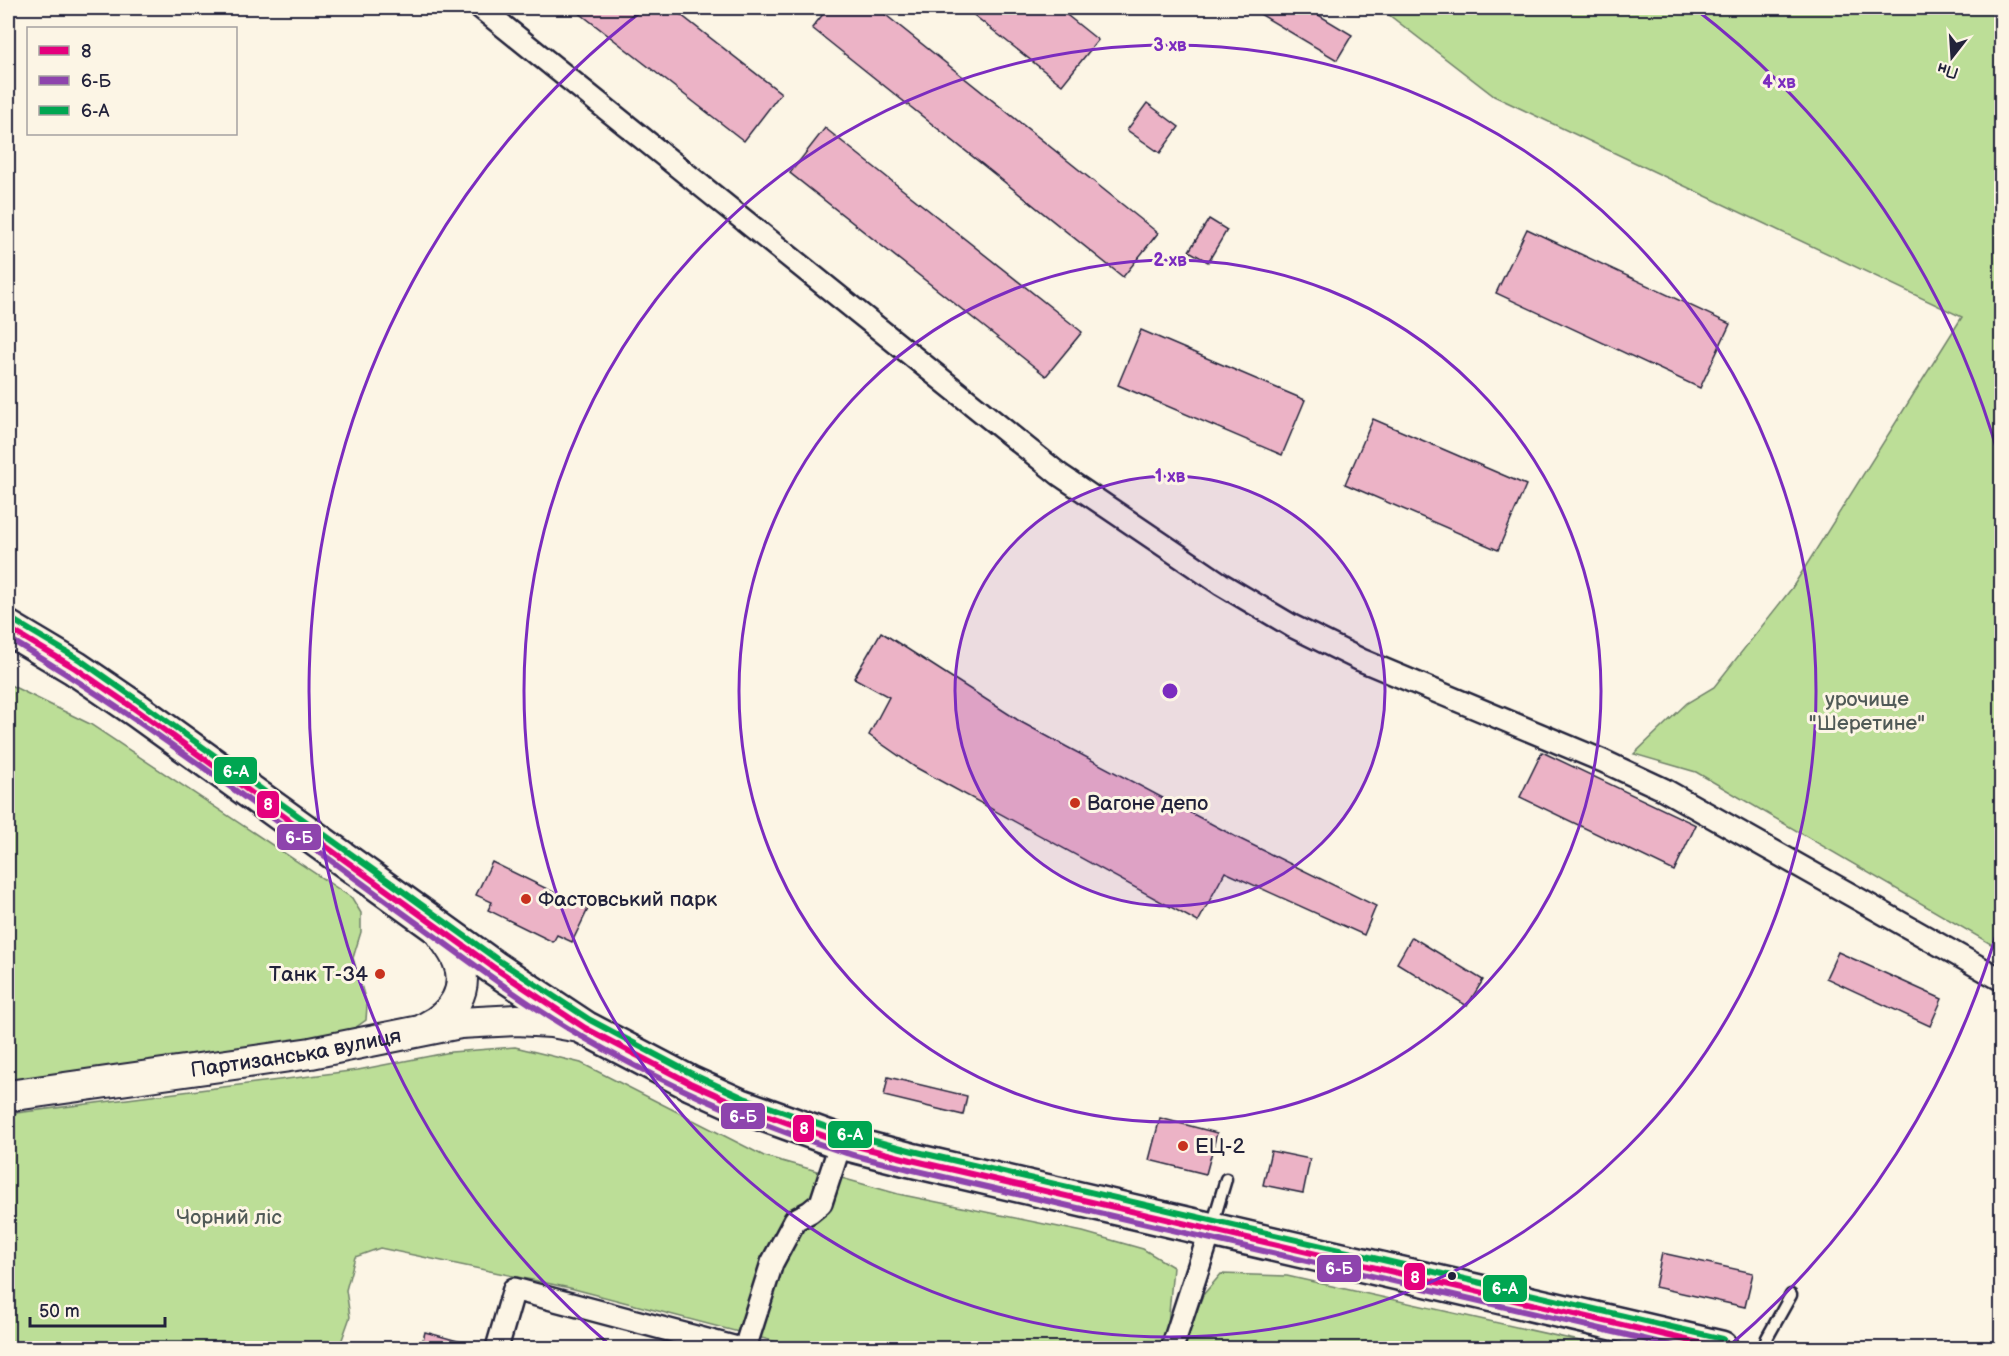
<svg xmlns="http://www.w3.org/2000/svg" width="2009" height="1356" viewBox="0 0 2009 1356" font-family="'Balsamiq Sans',sans-serif">
  <style>
    .green { fill: #bcde97; stroke: #6f8069; stroke-width: 1.5 }
    .building { fill: #ecb3c6; stroke: #22223b; stroke-width: 1.5 }
    .lines { fill: none; stroke-linecap: round; stroke-linejoin: round }
    .lane-casing { stroke: #22223b; stroke-width: 15 }
    .street-casing { stroke: #22223b; stroke-width: 26 }
    .secondary-casing { stroke: #22223b; stroke-width: 34 }
    .primary-casing { stroke: #22223b; stroke-width: 38 }
    .lane { stroke: #fcf5e5; stroke-width: 10 }
    .street { stroke: #fcf5e5; stroke-width: 21 }
    .secondary { stroke: #fcf5e5; stroke-width: 30 }
    .primary { stroke: #fcf5e5; stroke-width: 33 }
    .bus-1-casing { stroke: #fcf5e5; stroke-width: 10 }
    .bus-2-casing { stroke: #fcf5e5; stroke-width: 10 }
    .bus-3-casing { stroke: #fcf5e5; stroke-width: 10 }
    .bus-1 { stroke: #e5007d; stroke-width: 6 }
    .bus-2 { stroke: #8e44ad; stroke-width: 6 }
    .bus-3 { stroke: #00a651; stroke-width: 6 }
    .ring { fill: none; stroke: #7b2cbf; stroke-width: 3 }
    .poi-dot { fill: #c8321e; stroke: #fcf5e5; stroke-width: 2 }
    .bus-dot { fill: #22223b; stroke: #fcf5e5; stroke-width: 2 }
    .labels { text-anchor: middle; dominant-baseline: central; stroke-width: 6; stroke-linejoin: round; paint-order: stroke }
    .park-label { font-size: 21px; fill: #505a57; stroke: #fcf5e5 }
    .poi-label { font-size: 21px; fill: #22223b; stroke: #fcf5e5; text-anchor: start }
    .street-label { font-size: 21px; fill: #22223b; stroke: #fcf5e5 }
    .centre { fill: #7b2cbf; stroke: #fcf5e5; stroke-width: 3 }
    .ring-label { font-size: 18px; text-anchor: middle; font-weight: bold; fill: #7b2cbf; stroke: #fcf5e5; stroke-width: 6; stroke-linejoin: round; paint-order: stroke }
    .line-badge { stroke: #fcf5e5; stroke-width: 2 }
    .badge-label { font-size: 16px; text-anchor: middle; font-weight: bold; fill: #fff }
  </style>
  <rect width="100%" height="100%" fill="#fcf5e5"/>
  <filter id="ink" filterUnits="userSpaceOnUse"><feTurbulence type="fractalNoise" baseFrequency=".0167" numOctaves="2"/><feDisplacementMap in="SourceGraphic" scale="12" xChannelSelector="R" yChannelSelector="G"/><feConvolveMatrix kernelMatrix="1 2 1 2 8 2 1 2 1" color-interpolation-filters="sRGB"/></filter>
  <g filter="url(#ink)">
    <g class="green">
      <path d="M1380,8H2001V950L1696,772L1634,754L1687,703L1714,687L1792,588L1962,317L1494,96Z"/>
      <path d="M8,684L90,724L352,898L361,913V932L353,958L367,1005L366,1020L352,1030L335,1035L8,1082Z"/>
      <path d="M515,1047L581,1063L764,1156L898,1194L1083,1232L1143,1249L1173,1267L1167,1337L1184,1343L1203,1295L1221,1274L1287,1276L1611,1348H800L570,1288L380,1248L355,1257L346,1290L350,1317L339,1348H8V1114L358,1070L451,1052Z"/>
    </g>
    <g class="building">
      <path d="M573,8H672L781,93L744,141Z"/>
      <path d="M828,8H877L1158,233L1123,277L812,28Z"/>
      <path d="M965,8H1058L1098,40L1062,85Z"/>
      <path d="M1250,8H1307L1352,35L1337,60Z"/>
      <path d="M1147,103L1179,127L1160,153L1127,130Z"/>
      <path d="M825,128L1082,332L1046,376L790,173Z"/>
      <path d="M1209,219L1227,230L1208,262L1189,251Z"/>
      <path d="M1527,229L1730,324L1700,388L1496,293Z"/>
      <path d="M1141,330L1305,400L1282,455L1118,385Z"/>
      <path d="M1373,419L1526,485L1498,550L1345,484Z"/>
      <path d="M881,632L1021,722L1067,747L1238,838L1376,906L1364,935L1225,872L1198,922L915,767L869,735L889,697L854,678Z"/>
      <path d="M1542,752L1696,825L1674,871L1520,797Z"/>
      <path d="M492,862L588,909L572,942L557,935L553,942L488,910L492,902L476,895Z"/>
      <path d="M1412,937L1483,980L1467,1006L1397,963Z"/>
      <path d="M1838,952L1942,999L1930,1026L1826,978Z"/>
      <path d="M888,1077L967,1096L963,1115L884,1096Z"/>
      <path d="M1160,1118L1217,1133L1206,1174L1149,1160Z"/>
      <path d="M1271,1151L1310,1159L1303,1193L1263,1185Z"/>
      <path d="M1662,1253L1753,1273L1745,1307L1655,1287Z"/>
      <path d="M425,1332L469,1344V1348H421Z"/>
    </g>
    <g class="lines">
      <g class="lane-casing">
        <g id="lane">
          <path d="M1212,1226L1226,1179"/>
          <path d="M1764,1348L1767,1338L1791,1295"/>
        </g>
      </g>
      <g class="street-casing">
        <g id="street">
          <path d="M481,8L1060,475L1221,584L1292,626L1361,660L1603,761L1663,789L2002,980"/>
          <path d="M497,1348L514,1289L737,1348"/>
          <path d="M745,1348L772,1263L795,1220L810,1212L821,1203L841,1142"/>
          <path d="M1172,1348L1211,1229"/>
        </g>
      </g>
      <g class="secondary-casing">
        <g id="secondary">
          <path d="M427,1027C452,1015 470,990 458,961C454,950 444,939 438,929"/>
          <path id="s1" d="M8,1096L311,1053L460,1023L517,1020L551,1022L585,1028"/>
        </g>
      </g>
      <g class="primary-casing">
        <path id="primary" d="M8,628L75,668L138,711L493,967L585,1028L690,1083L741,1106L841,1142L911,1160L1721,1348"/>
      </g>
      <use href="#lane" class="lane"/>
      <use href="#street" class="street"/>
      <use href="#secondary" class="secondary"/>
      <use href="#primary" class="primary"/>
      <g class="bus-1-casing">
        <path id="bus-1" d="M8,628L75,668L138,711L493,967L585,1028L690,1083L741,1106L841,1142L911,1160L1721,1348"/>
      </g>
      <g class="bus-2-casing">
        <path id="bus-2" d="M8,638C147,721 276,821 407,916C464,957 521,1001 581,1036C662,1083 748,1122 837,1150C860,1158 885,1163 909,1169L1683,1348"/>
      </g>
      <g class="bus-3-casing">
        <path id="bus-3" d="M13,620L80,660L143,704L498,960L590,1020L694,1075L744,1098L844,1133L913,1151L1723,1339"/>
      </g>
      <use href="#bus-1" class="bus-1"/>
      <use href="#bus-2" class="bus-2"/>
      <use href="#bus-3" class="bus-3"/>
    </g>
  </g>
  <circle cx="1170" cy="691" r="215" fill="#7b2cbf" fill-opacity=".12"/>
  <g class="ring">
    <circle cx="1170" cy="691" r="215"/>
    <circle cx="1170" cy="691" r="431"/>
    <circle cx="1170" cy="691" r="646"/>
    <path d="M2000 921A861 861 0 0 1 1729 1346M611 1346A861 861 0 0 1 646 8M1694 8A861 861 0 0 1 2000 461"/>
  </g>
  <g class="poi-dot">
    <circle cx="1075" cy="803" r="6"/>
    <circle cx="526" cy="899" r="6"/>
    <circle cx="380" cy="974" r="6"/>
    <circle cx="1183" cy="1146" r="6"/>
  </g>
  <circle class="bus-dot" cx="1452" cy="1276" r="5"/>
  <g class="labels">
    <g class="park-label">
      <text x="1867" y="699">урочище<tspan x="1867" dy="24">"Шеретине"</tspan></text>
      <text x="229" y="1217">Чорний ліс</text>
    </g>
    <g class="poi-label">
      <text x="1087" y="803">Вагоне депо</text>
      <text x="538" y="899">Фастовський парк</text>
      <text x="368" y="974" text-anchor="end">Танк Т-34</text>
      <text x="1195" y="1146">ЕЦ-2</text>
    </g>
    <g class="street-label">
      <text stroke="none"><textPath href="#s1" startOffset="291">Партизанська вулиця</textPath></text>
    </g>
  </g>
  <circle cx="1170" cy="691" r="9" class="centre"/>
  <g class="ring-label">
    <text x="1170" y="51">3 хв</text>
    <text x="1779" y="88">4 хв</text>
    <text x="1170" y="266">2 хв</text>
    <text x="1170" y="482">1 хв</text>
  </g>
  <g class="line-badge">
    <rect x="213" y="756" width="45" height="29" rx="6" fill="#00a651"/>
    <rect x="256" y="790" width="24" height="29" rx="6" fill="#e5007d"/>
    <rect x="276" y="823" width="46" height="28" rx="6" fill="#8e44ad"/>
    <rect x="720" y="1102" width="46" height="28" rx="6" fill="#8e44ad"/>
    <rect x="792" y="1114" width="23" height="29" rx="6" fill="#e5007d"/>
    <rect x="827" y="1120" width="46" height="29" rx="6" fill="#00a651"/>
    <rect x="1316" y="1254" width="46" height="29" rx="6" fill="#8e44ad"/>
    <rect x="1403" y="1262" width="23" height="29" rx="6" fill="#e5007d"/>
    <rect x="1482" y="1274" width="46" height="29" rx="6" fill="#00a651"/>
  </g>
  <g class="badge-label">
    <text x="236" y="777">6-А</text>
    <text x="268" y="810">8</text>
    <text x="299" y="843">6-Б</text>
    <text x="743" y="1122">6-Б</text>
    <text x="804" y="1134">8</text>
    <text x="850" y="1140">6-А</text>
    <text x="1339" y="1274">6-Б</text>
    <text x="1415" y="1283">8</text>
    <text x="1505" y="1294">6-А</text>
  </g>
  <rect width="2009" height="1356" fill="none" stroke="#fcf5e5" stroke-width="30"/>
  <rect x="15" y="15" width="1979" height="1326" fill="none" stroke="#22223b" stroke-width="2" filter="url(#ink)"/>
  <rect x="27" y="27" width="210" height="108" fill="#fcf5e5" stroke="#a5a1a1" stroke-width="1.5"/>
  <rect x="39" y="46" width="30" height="9" fill="#e5007d" stroke="#a5a1a1" stroke-width="1.5"/>
  <text x="81" y="57" font-size="18" fill="#22223b">8</text>
  <rect x="39" y="76" width="30" height="9" fill="#8e44ad" stroke="#a5a1a1" stroke-width="1.5"/>
  <text x="81" y="87" font-size="18" fill="#22223b">6-Б</text>
  <rect x="39" y="106" width="30" height="9" fill="#00a651" stroke="#a5a1a1" stroke-width="1.5"/>
  <text x="81" y="117" font-size="18" fill="#22223b">6-А</text>
  <g transform="translate(1952 57) rotate(197)" stroke="#fcf5e5" stroke-width="4.5" paint-order="stroke">
  <path d="M0-4.5L10 22L0 15L-10 22Z" fill="#22223b"/>
  <text y="-9" font-size="16" font-weight="bold" text-anchor="middle" fill="#22223b">Пн</text>
  </g>
  <path d="M30 1317v9h135v-9" fill="none" stroke="#22223b" stroke-width="3"/>
  <text x="39" y="1317" font-size="18" fill="#22223b" stroke="#fcf5e5" stroke-width="4.5" paint-order="stroke">50 m</text>
</svg>
